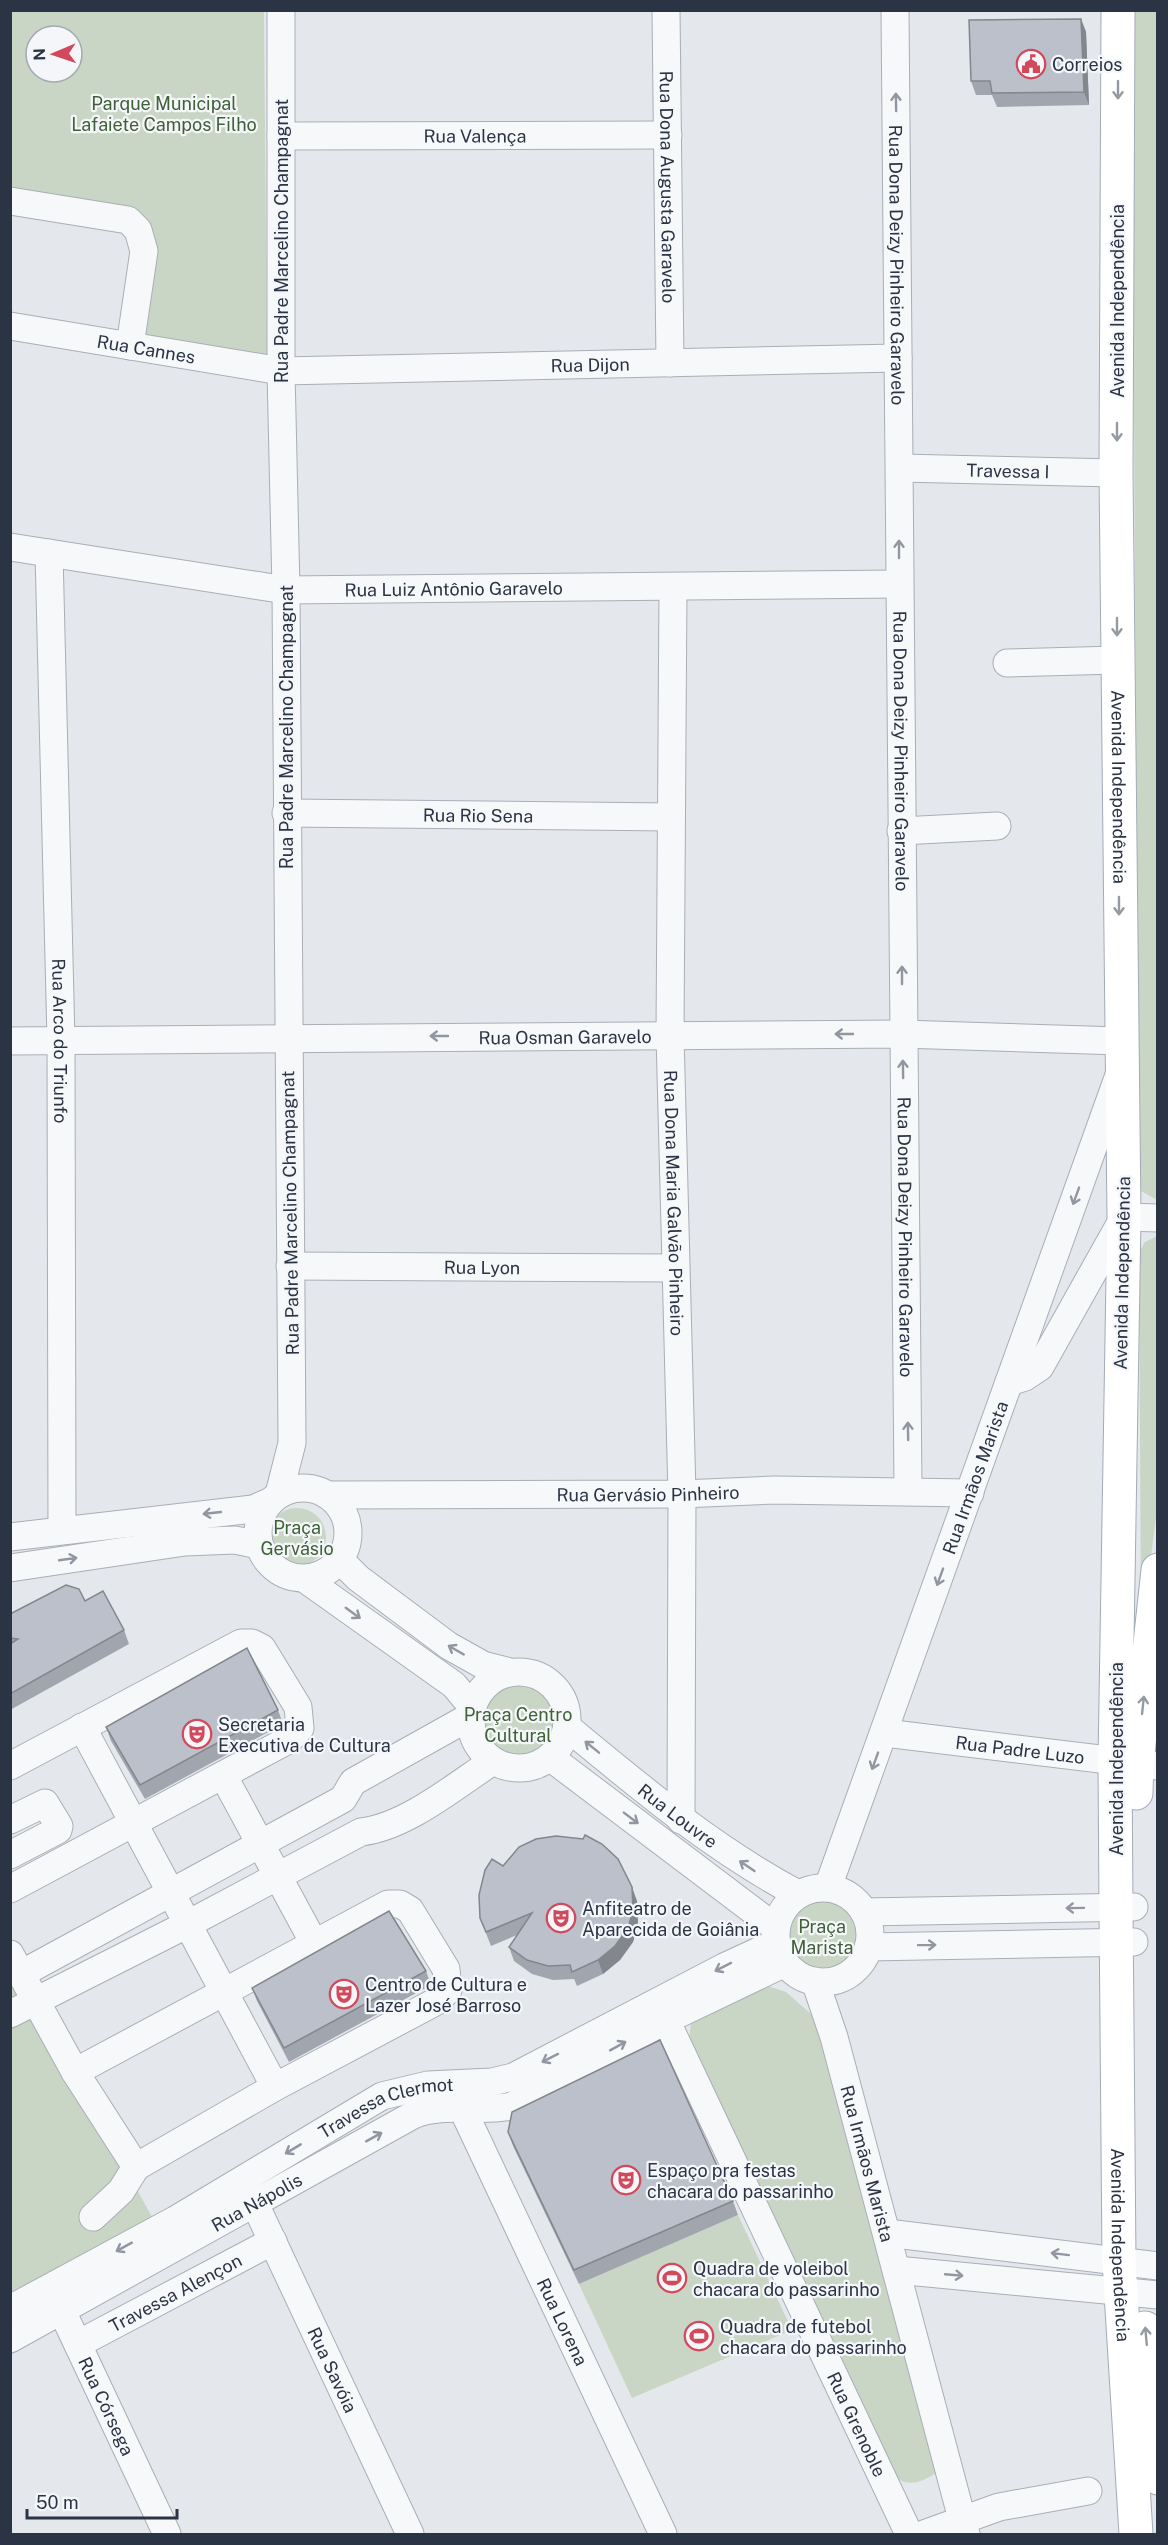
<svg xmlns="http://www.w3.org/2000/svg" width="1168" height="2545" viewBox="0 0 1168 2545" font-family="'Public Sans',sans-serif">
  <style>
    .green { fill: #c9d6c5; fill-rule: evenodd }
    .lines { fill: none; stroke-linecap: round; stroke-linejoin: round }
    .minor-casing { stroke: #a9aeb7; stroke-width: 29 }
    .major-casing { stroke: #a3abb8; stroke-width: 35 }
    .minor { stroke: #f7f8fa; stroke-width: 27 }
    .major { stroke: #fff; stroke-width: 33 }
    .wall { fill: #a1a5ae }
    .shaded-wall { fill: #83868d }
    .building { fill: #bbc0ca; stroke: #83868d; stroke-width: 1.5 }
    .oneway { stroke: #959aa2 }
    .oneway2 { stroke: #9196a0 }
    .labels { text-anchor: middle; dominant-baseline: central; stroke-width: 4.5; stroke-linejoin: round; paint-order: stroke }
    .poi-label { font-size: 18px; fill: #2b3445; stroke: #f4f6f9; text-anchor: start }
    .park-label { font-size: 18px; fill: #3f6138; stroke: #f4f6f9 }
    .street-label { font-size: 18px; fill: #2b3445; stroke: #f4f6f9 }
  </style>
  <rect width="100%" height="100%" fill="#e4e7ec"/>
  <g class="green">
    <path d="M10,11H264L267,355L261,359L150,343L142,329L157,246L146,218L135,210L11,190ZM36,36H72V72H36Z"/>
    <path d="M1132,11H1158L1157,1200L1141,1191L1138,1185Z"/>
    <path d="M1157,1236L1158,1502L1143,1618H1141L1139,1252L1145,1242Z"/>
    <circle cx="297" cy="1537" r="29"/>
    <circle cx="518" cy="1725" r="39"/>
    <circle cx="823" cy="1936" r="39"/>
    <path d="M10,1958L158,2228L10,2309Z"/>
    <path d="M765,1985L786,1992L819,2021L936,2473C923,2481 912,2487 898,2479L689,2040L691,2023L697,2016Z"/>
    <path d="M738,2215L792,2330L632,2398L579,2284Z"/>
  </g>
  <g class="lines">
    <g class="minor-casing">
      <g id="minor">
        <path id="s1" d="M666,10L670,363"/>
        <path id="s2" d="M895,10L908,1490"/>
        <path id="s3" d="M281,136L668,135"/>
        <path d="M10,201L128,220L138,230L144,251L130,346"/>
        <path id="s4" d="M10,326L281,371L898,358"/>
        <path id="s5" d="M900,468L1116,473"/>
        <path id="s6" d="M10,547L286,590L899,584"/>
        <path id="s7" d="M49,553L61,1040L62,1529"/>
        <path id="s8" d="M673,587L670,1035L682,1494L681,1820"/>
        <path d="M1007,663L1117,660"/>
        <path id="s9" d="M286,813L671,817"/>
        <path d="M901,831L997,826"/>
        <path id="s10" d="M10,1041L902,1034L1120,1041"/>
        <path id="s11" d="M290,1266L675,1268"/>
        <path d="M1009,1382L1025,1377L1040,1367L1124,1217L1158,1218"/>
        <circle cx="303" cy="1533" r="45"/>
        <path d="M279,1494L292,1443L286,590L281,371V10"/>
        <path id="s12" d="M327,1495L682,1494L774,1490L970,1493"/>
        <path d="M10,1537L253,1509L269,1502"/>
        <path d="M340,1560L358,1578L449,1646L483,1665L510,1672"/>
        <path d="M10,1568L185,1542L235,1540L259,1545"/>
        <path d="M305,1579L454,1685L473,1708"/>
        <circle cx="519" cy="1720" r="48"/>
        <path d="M82,1727L275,2087"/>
        <path id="s13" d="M567,1727C641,1788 713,1849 798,1894"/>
        <path id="s14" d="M885,1733L1158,1766"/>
        <path d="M551,1758L776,1928"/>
        <path d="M10,1766L241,1643H252L262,1648L298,1707L300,1728L290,1739L10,1889"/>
        <path d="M223,1775L314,1943"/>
        <path d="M10,1820L45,1803L59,1826L58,1830L10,1855"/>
        <path id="s15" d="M828,1887L1119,1075"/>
        <circle cx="823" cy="1935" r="47"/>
        <path d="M864,1912L1134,1907"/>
        <path d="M868,1947L1134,1942"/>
        <path d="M10,1954L75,2072L136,2167"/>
        <path d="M21,1974L343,1799L353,1782L471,1716"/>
        <path id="s16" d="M815,1981L834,2037L966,2534"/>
        <path d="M10,2014L188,1924L361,1832C406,1827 455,1786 493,1761"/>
        <path id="s17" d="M666,2020L909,2534"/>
        <path d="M75,2072L388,1904H400L410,1910L446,1969L448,1990L437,2001L275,2087L136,2167L121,2191L93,2217"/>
        <path id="s18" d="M463,2110L663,2534"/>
        <path id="s19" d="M255,2204L410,2534"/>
        <path d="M887,2233L1158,2266"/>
        <path d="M896,2270L1158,2295"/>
        <path id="s20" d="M10,2309L175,2220L382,2096L428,2085L492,2082L513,2077L724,1967L776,1943"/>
        <path id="s21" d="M62,2311L167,2534"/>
        <path id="s22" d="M10,2339L413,2115C444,2102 480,2113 512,2106L666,2020L785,1963"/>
        <path id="s23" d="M78,2344L273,2241"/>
        <path d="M924,2534L999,2507L1088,2491"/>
      </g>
    </g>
    <g class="major-casing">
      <g id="major">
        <path id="s24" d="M1118,10L1116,473L1124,1217L1115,1761L1116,1908L1119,2261L1136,2534"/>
        <path d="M1136,1793L1137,1763L1158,1570"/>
        <path d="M1145,2328L1158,2478"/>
      </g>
    </g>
    <use href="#minor" class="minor"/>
    <use href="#major" class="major"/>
  </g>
  <g class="wall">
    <path d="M1081,19L1086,32L1089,105L997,107L992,95H976L971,81Z"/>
    <path d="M85,1601L124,1630L129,1644L10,1710V1614Z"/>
    <path d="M278,1710L283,1724L145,1799L111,1741L106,1727Z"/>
    <path d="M503,1866L637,1901L638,1924L633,1942L620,1960L603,1974L577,1986L574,1979L553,1980L532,1974L514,1961L509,1947L517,1935L491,1946L480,1918Z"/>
    <path d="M426,1971L431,1985L289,2062L257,2001L252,1988Z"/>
    <path d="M508,2132L733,2201L738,2215L579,2284L513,2146Z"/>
  </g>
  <g class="shaded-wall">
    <path d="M1081,19L1086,32L1089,105L1084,92Z"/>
    <path d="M632,1887L637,1901L638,1924L633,1942L620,1960L603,1974L598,1960Z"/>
  </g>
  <g class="building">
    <path d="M1081,19L1084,92L992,93L990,81H971L969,20Z"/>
    <path d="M66,1585L79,1589L85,1601L103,1591L124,1630L10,1694V1644L18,1639L10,1638V1614Z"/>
    <path d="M247,1648L278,1710L140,1785L106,1727Z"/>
    <path d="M585,1835L602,1844L618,1859L632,1887L633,1910L628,1928L615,1946L598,1960L572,1972L570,1965L548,1966L527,1960L509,1947L532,1913L486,1932L480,1918L479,1895L485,1870L492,1859L503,1866L519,1847L536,1839L556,1836L583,1839Z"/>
    <path d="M389,1911L426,1971L284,2048L252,1988Z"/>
    <path d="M660,2040L733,2201L574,2270L508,2132L512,2112Z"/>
  </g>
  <defs><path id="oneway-shaft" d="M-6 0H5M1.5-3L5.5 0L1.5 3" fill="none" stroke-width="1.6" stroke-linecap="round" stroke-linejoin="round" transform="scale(1.5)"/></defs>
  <g class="oneway">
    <use href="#oneway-shaft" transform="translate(1118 90) rotate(90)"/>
    <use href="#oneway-shaft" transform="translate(1117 432) rotate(90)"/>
    <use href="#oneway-shaft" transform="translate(1117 627) rotate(90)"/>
    <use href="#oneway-shaft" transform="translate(1119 906) rotate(90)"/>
    <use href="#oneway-shaft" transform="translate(1143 1705) rotate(-84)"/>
    <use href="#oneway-shaft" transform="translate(1146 2336) rotate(-95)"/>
  </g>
  <g class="oneway2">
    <use href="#oneway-shaft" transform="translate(896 102) rotate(-91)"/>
    <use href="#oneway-shaft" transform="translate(899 549) rotate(-90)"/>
    <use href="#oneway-shaft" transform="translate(902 975) rotate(-90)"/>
    <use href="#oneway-shaft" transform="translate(844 1034) rotate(180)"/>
    <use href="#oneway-shaft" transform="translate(439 1036) rotate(180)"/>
    <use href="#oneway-shaft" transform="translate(903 1069) rotate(-91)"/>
    <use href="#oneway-shaft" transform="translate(1076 1196) rotate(110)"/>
    <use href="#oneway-shaft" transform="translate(908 1431) rotate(-91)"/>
    <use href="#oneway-shaft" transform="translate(212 1513) rotate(174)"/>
    <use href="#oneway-shaft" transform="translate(68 1559) rotate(-8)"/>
    <use href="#oneway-shaft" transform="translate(940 1577) rotate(110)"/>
    <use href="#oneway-shaft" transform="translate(353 1613) rotate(36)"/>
    <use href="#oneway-shaft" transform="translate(456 1650) rotate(-150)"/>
    <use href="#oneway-shaft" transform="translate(592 1747) rotate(-141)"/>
    <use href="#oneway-shaft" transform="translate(875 1761) rotate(110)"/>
    <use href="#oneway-shaft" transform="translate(631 1818) rotate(37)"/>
    <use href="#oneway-shaft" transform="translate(747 1866) rotate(-146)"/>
    <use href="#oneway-shaft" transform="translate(1075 1908) rotate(179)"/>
    <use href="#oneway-shaft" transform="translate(927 1945) rotate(-1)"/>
    <use href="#oneway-shaft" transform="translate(723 1967) rotate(153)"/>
    <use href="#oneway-shaft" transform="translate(618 2046) rotate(-29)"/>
    <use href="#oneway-shaft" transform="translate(550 2058) rotate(153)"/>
    <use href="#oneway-shaft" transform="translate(374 2137) rotate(-29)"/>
    <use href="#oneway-shaft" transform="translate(293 2149) rotate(149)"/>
    <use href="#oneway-shaft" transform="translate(124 2247) rotate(151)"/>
    <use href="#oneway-shaft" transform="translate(1060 2254) rotate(-173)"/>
    <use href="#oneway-shaft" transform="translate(954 2275) rotate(5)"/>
  </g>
  <defs>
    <g id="civic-ring" transform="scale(1.5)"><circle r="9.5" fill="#f4f6f9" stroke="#d1495b" stroke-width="1.5"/><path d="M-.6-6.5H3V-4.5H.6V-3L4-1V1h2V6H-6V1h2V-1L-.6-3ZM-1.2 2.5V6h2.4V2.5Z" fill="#d1495b"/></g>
    <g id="theatre-ring" transform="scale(1.5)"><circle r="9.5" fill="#f4f6f9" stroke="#d1495b" stroke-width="1.5"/><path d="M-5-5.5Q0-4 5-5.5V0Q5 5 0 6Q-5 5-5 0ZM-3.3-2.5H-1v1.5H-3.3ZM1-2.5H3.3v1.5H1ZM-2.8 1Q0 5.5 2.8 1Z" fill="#d1495b"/></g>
    <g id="stadium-ring" transform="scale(1.5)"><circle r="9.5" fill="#f4f6f9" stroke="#d1495b" stroke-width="1.5"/><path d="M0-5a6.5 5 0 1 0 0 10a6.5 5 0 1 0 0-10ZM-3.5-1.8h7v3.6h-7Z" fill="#d1495b"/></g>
  </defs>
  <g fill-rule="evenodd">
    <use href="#civic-ring" x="1031" y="64"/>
    <use href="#theatre-ring" x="197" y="1734"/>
    <use href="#theatre-ring" x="561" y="1918"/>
    <use href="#theatre-ring" x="344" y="1994"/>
    <use href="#theatre-ring" x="626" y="2180"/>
    <use href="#stadium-ring" x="672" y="2278"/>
    <use href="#stadium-ring" x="699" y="2336"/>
  </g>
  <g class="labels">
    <g class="poi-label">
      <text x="1052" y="64">Correios</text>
      <text x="218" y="1724">Secretaria<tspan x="218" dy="21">Executiva de Cultura</tspan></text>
      <text x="582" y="1908">Anfiteatro de<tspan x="582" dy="21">Aparecida de Goiânia</tspan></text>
      <text x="365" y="1984">Centro de Cultura e<tspan x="365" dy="21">Lazer José Barroso</tspan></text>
      <text x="647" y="2170">Espaço pra festas<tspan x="647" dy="21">chacara do passarinho</tspan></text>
      <text x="693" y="2268">Quadra de voleibol<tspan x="693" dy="21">chacara do passarinho</tspan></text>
      <text x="720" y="2326">Quadra de futebol<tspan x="720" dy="21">chacara do passarinho</tspan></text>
    </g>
    <g class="park-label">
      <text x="164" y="103">Parque Municipal<tspan x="164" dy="21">Lafaiete Campos Filho</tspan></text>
      <text x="297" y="1527">Praça<tspan x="297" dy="21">Gervásio</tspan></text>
      <text x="518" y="1714">Praça Centro<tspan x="518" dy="21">Cultural</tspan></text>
      <text x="822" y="1926">Praça<tspan x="822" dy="21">Marista</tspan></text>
    </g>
    <g class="street-label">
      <text stroke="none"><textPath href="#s3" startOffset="194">Rua Valença</textPath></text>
      <text stroke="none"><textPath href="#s1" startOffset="177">Rua Dona Augusta Garavelo</textPath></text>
      <text transform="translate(281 241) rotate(-90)">Rua Padre Marcelino Champagnat</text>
      <text stroke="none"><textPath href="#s2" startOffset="255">Rua Dona Deizy Pinheiro Garavelo</textPath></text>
      <text transform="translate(1117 301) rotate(-90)">Avenida Independência</text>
      <text stroke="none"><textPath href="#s4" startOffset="138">Rua Cannes</textPath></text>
      <text stroke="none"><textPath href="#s4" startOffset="584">Rua Dijon</textPath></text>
      <text stroke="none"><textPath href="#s5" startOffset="108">Travessa I</textPath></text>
      <text stroke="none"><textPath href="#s6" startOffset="447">Rua Luiz Antônio Garavelo</textPath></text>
      <text transform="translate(286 727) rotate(-90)">Rua Padre Marcelino Champagnat</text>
      <text stroke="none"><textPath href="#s2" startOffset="741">Rua Dona Deizy Pinheiro Garavelo</textPath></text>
      <text stroke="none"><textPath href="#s24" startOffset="777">Avenida Independência</textPath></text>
      <text stroke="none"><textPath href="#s9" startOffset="192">Rua Rio Sena</textPath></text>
      <text stroke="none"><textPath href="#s10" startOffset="555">Rua Osman Garavelo</textPath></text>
      <text stroke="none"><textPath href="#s7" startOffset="488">Rua Arco do Triunfo</textPath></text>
      <text stroke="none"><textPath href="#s8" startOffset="616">Rua Dona Maria Galvão Pinheiro</textPath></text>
      <text transform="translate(290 1213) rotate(-91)">Rua Padre Marcelino Champagnat</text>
      <text stroke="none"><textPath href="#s2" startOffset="1227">Rua Dona Deizy Pinheiro Garavelo</textPath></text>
      <text stroke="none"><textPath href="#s11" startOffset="192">Rua Lyon</textPath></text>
      <text transform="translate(1122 1273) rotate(-89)">Avenida Independência</text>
      <text stroke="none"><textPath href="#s15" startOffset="435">Rua Irmãos Marista</textPath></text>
      <text stroke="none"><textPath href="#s12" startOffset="321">Rua Gervásio Pinheiro</textPath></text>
      <text stroke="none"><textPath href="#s14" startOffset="136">Rua Padre Luzo</textPath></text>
      <text transform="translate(1116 1759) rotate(-90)">Avenida Independência</text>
      <text stroke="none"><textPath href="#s13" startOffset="142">Rua Louvre</textPath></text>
      <text stroke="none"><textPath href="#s20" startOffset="429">Travessa Clermot</textPath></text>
      <text stroke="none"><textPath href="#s16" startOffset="190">Rua Irmãos Marista</textPath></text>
      <text stroke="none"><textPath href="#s22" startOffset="282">Rua Nápolis</textPath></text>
      <text stroke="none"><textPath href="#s24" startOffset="2235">Avenida Independência</textPath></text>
      <text stroke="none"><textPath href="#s23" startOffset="110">Travessa Alençon</textPath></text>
      <text stroke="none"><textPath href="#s18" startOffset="234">Rua Lorena</textPath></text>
      <text stroke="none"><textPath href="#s19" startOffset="183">Rua Savóia</textPath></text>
      <text stroke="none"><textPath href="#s21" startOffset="105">Rua Córsega</textPath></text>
      <text stroke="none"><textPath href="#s17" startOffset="447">Rua Grenoble</textPath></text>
    </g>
  </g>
  <rect width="1168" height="2545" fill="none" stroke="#2b3445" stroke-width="24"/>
  <g transform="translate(54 54) rotate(268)"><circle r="28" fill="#f4f6f9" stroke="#a4a8b1" stroke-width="1.5"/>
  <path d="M0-4.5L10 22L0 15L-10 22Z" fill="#d1495b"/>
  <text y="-9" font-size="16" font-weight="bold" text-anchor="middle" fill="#2b3445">N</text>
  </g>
  <path d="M27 2509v9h150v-9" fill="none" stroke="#2b3445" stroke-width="3"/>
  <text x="36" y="2509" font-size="18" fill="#2b3445" stroke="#f4f6f9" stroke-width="4.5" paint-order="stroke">50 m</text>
</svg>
